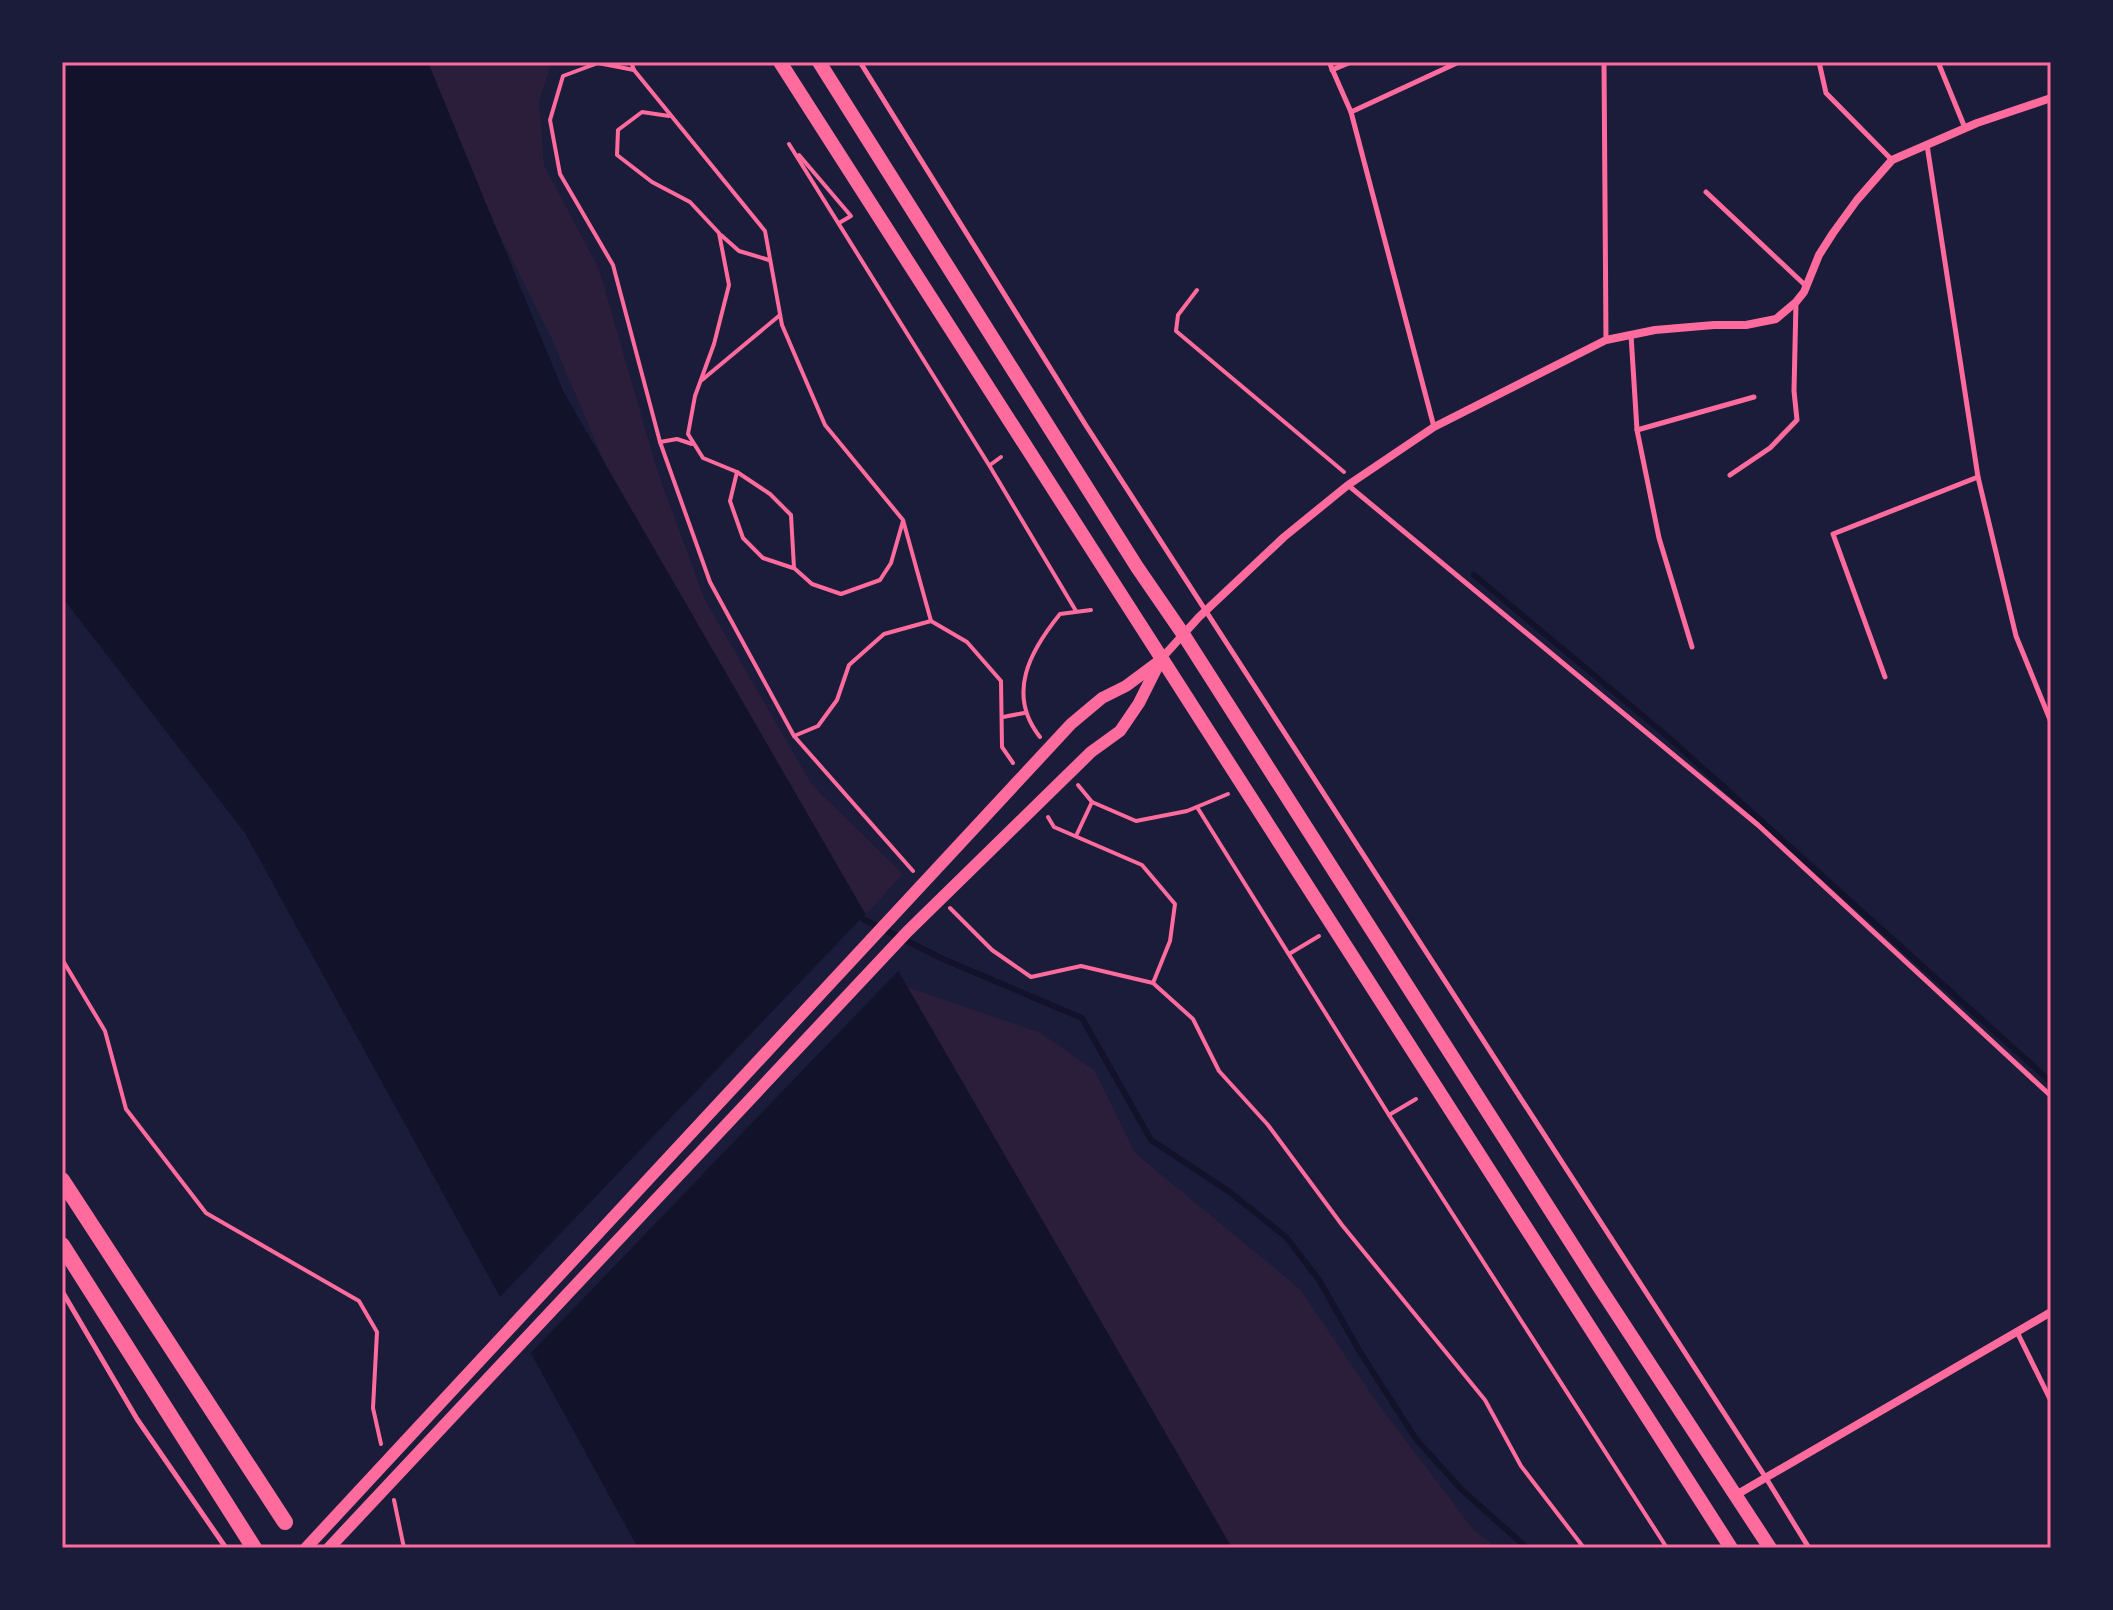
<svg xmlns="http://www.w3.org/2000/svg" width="2113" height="1610" viewBox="0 0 2113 1610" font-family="Jost,sans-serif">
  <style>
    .green { fill: #2a1e3b }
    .water { fill: #12122b }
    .pier { fill: #1b1b3a }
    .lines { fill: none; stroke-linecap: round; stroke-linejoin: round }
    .stream { stroke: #12122b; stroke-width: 6 }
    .path { stroke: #ff6b9d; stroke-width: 4 }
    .service { stroke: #ff6b9d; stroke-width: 5 }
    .minor { stroke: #ff6b9d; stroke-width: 8 }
    .tertiary { stroke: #ff6b9d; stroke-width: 12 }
    .primary { stroke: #ff6b9d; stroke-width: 14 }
    .trunk { stroke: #ff6b9d; stroke-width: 16 }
    .neatline { fill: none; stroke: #ff6b9d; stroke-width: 3 }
  </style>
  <rect width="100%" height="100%" fill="#1b1b3a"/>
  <g class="green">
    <path d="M412,62H555L551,64L539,101L544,165L599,269L657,470L705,600L812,785L903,874L866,915L636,537L552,339Z"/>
    <path d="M907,987L1041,1033L1095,1071L1135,1153L1300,1289L1376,1401L1473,1529L1497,1548H1232Z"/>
  </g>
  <path class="water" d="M62,62H428L563,391L1232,1548H638L245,833L62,597Z"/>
  <path class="pier" d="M868,911L901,968L528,1356L497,1300Z"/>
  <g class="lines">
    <g class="stream">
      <path d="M1474,575L1667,736L2051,1082"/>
      <path d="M863,919L943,959L1082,1018L1151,1140L1231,1193L1286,1237L1319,1280L1360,1352L1416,1439L1461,1489L1527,1548"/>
    </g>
    <g class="path">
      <path d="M631,62L634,70L765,231L782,325L825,425L903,520L931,621L967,642L1001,681L1002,747L1013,763"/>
      <path d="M634,70L598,63L563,76L550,120L560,174L613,265L660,442L710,582L794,736L913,871"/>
      <path d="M669,116L642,112L618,130L617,155L652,182L690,202L719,233L729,285L714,344L695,396L688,434L703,458L737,472L770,494L791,515L794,568L812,584L841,594L880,580L891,563L903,521"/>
      <path d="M789,144L989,465L1076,611"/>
      <path d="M799,155L851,216L839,223"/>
      <path d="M721,235L739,251L769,260"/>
      <path d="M1197,290L1178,315L1176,331L1344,472"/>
      <path d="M702,380L780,315"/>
      <path d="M660,442L677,439L692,444"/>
      <path d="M990,465L1001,457"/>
      <path d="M737,472L730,501L743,538L763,558L793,568"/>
      <path d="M1003,717L1024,713"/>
      <path d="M794,736L818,726L837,700L849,665L884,634L931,621"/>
      <path d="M1040,737C1006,694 1030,651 1060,614L1091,610"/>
      <path d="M1078,785L1092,802L1136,821L1187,811L1228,794"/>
      <path d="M1197,807L1389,1115L1667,1548"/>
      <path d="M1048,817L1054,827L1142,865L1175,904L1170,941L1153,983"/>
      <path d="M1076,836L1092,802"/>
      <path d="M950,908L992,950L1031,977L1081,966L1153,983L1193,1019L1219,1071L1268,1125L1342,1225L1485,1400L1521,1466L1584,1548"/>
      <path d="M1289,954L1319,936"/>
      <path d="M62,959L105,1031L126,1109L206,1213L359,1301L377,1332L373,1408L381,1444"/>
      <path d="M1389,1115L1416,1099"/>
      <path d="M394,1500L404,1548"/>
    </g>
    <g class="service">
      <path d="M860,62L1085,424L1766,1478L1809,1548"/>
      <path d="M1329,62L1351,112L1434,427"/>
      <path d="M1604,62L1606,340"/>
      <path d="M1819,62L1826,93L1892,160"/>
      <path d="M1938,62L1965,128"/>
      <path d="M1332,70L1351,62"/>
      <path d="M1351,112L1459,62"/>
      <path d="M1927,145L1978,477L2016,636L2051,722"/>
      <path d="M1706,192L1806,286"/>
      <path d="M1631,335L1637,430L1659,538L1692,647"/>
      <path d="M1637,430L1754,397"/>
      <path d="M1730,475L1770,448L1797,420L1794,391L1796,302"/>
      <path d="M1349,486L1758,825L2051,1096"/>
      <path d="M1885,677L1833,534L1978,477"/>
      <path d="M62,1291L137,1419L226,1548"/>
      <path d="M2017,1332L2051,1401"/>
    </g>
    <g class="minor">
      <path d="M1161,659L1199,617L1284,537L1348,485L1434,427L1606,340L1655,330L1714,325H1746L1776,319L1796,302L1804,292L1819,255L1833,233L1857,200L1892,160L1977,123L2051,98"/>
      <path d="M1736,1495L2051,1312"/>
    </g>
    <g class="tertiary">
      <path d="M306,1548L1071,724L1102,698L1126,686L1161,660"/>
      <path d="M329,1548L907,932L1091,752L1120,731L1139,703L1159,663"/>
    </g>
    <g class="primary">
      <path d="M780,62L1731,1548"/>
      <path d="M819,62L1137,567L1183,634L1598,1285L1770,1548"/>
    </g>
    <g class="trunk">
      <path d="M62,1180L285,1522"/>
      <path d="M62,1245L254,1548"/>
    </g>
  </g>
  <rect width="2113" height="1610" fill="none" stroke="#1b1b3a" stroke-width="128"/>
  <rect x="64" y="64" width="1985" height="1482" class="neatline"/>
</svg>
